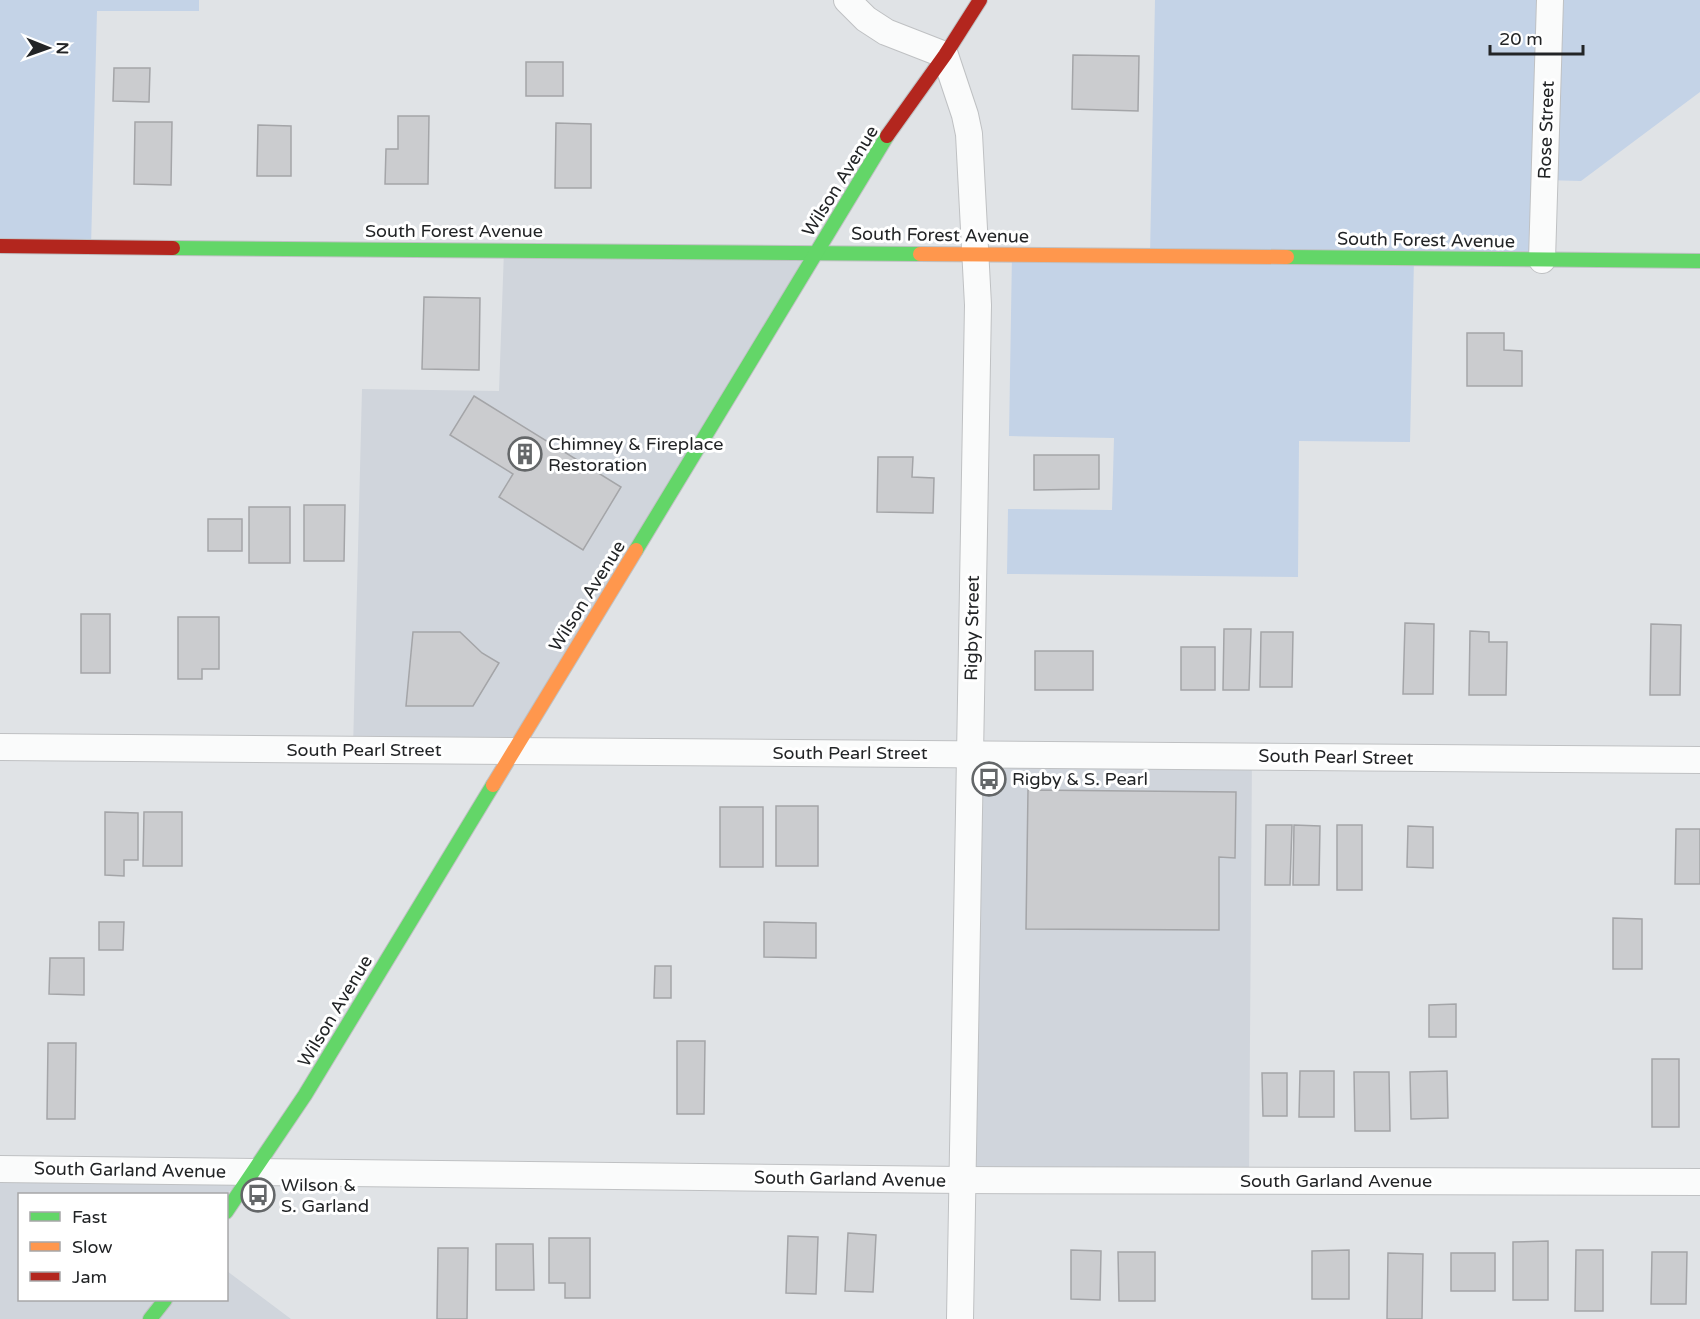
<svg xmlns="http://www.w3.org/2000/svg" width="1700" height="1319" viewBox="0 0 1700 1319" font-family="'Varela Round',sans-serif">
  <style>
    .built { fill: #d0d5dc }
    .green { fill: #c4d3e7 }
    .building { fill: #cbcccf; stroke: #a4a5a8; stroke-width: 1.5 }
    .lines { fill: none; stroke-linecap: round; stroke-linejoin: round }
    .street-casing { stroke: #bfc1c3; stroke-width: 28 }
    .fast-casing { stroke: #bfc1c3; stroke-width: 16 }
    .slow-casing { stroke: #bfc1c3; stroke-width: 16 }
    .jam-casing { stroke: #bfc1c3; stroke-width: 16 }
    .street { stroke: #fafbfb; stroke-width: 26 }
    .fast { stroke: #63d668; stroke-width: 14 }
    .slow { stroke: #ff974d; stroke-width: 14 }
    .jam { stroke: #b3261e; stroke-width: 14 }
    .labels { text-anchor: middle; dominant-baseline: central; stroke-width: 6; stroke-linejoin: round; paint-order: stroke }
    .street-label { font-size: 18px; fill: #222426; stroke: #fff }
    .poi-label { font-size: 18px; fill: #222426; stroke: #fff; text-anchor: start }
  </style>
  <rect width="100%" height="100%" fill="#e0e3e6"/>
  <g class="built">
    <path d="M504,250L817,252L513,751L353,749L362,389L499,391Z"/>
    <path d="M970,754L1252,756L1249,1181L962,1180Z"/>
    <path d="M0,1169L253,1172L226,1194H20V1300H226L227,1271L291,1319H0Z"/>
  </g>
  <g class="green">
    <path d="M0,0H199V11H97L91,247L0,246Z"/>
    <path d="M1155,0H1700V92L1581,181L1544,180L1542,260L1414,259L1410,442L1299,441L1298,577L1007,574L1008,509L1112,510L1114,438L1009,436L1012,254L1150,255Z"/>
  </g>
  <g class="building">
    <path d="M1073,55L1139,56L1138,111L1072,109Z"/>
    <rect x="526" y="62" width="37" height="34"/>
    <path d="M114,68H150L149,102L113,101Z"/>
    <path d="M398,116H429L428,184H385L386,149H398Z"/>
    <path d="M135,122H172L171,185L134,184Z"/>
    <path d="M556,123L591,124V188H555Z"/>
    <path d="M258,125L291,126V176H257Z"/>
    <path d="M424,297L480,298L479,370L422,369Z"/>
    <path d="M1467,333H1504V350L1522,351V386H1467Z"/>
    <path d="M474,396L621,487L583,550L499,497L513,474L450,435Z"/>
    <path d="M1034,455H1099V489L1034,490Z"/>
    <path d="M878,457H913L912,477L934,478L933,513L877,512Z"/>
    <path d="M304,505H345L344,561H304Z"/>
    <rect x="249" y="507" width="41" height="56"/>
    <rect x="208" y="519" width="34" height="32"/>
    <rect x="81" y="614" width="29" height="59"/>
    <path d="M178,617H219V669H202V679H178Z"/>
    <path d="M1405,623L1434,624L1433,694H1403Z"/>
    <path d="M1651,624L1681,625L1680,695H1650Z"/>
    <path d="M1224,629H1251L1249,690H1223Z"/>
    <path d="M1470,631L1489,632V642H1507L1506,695H1469Z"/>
    <path d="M413,632H460L482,653L499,663L473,706H406Z"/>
    <path d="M1261,632H1293L1292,687H1260Z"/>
    <rect x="1181" y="647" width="34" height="43"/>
    <rect x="1035" y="651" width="58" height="39"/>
    <path d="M1028,790L1236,792L1235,858L1219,857V930L1026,929Z"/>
    <rect x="776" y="806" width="42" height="60"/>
    <rect x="720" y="807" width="43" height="60"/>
    <path d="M105,812L138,813V860H124V876L105,875Z"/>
    <path d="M144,812H182V866H143Z"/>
    <path d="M1266,825H1292L1290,885H1265Z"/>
    <path d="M1294,825L1320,826L1319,885H1293Z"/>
    <rect x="1337" y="825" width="25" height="65"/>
    <path d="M1408,826L1433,827V868L1407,867Z"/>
    <path d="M1676,829H1700V884H1675Z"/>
    <path d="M1613,918L1642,919V969H1613Z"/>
    <path d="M99,922H124L123,950H99Z"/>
    <path d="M764,922L816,923V958L764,957Z"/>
    <path d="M50,958H84V995L49,994Z"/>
    <path d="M655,966H671V998H654Z"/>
    <path d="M1456,1004V1037H1429V1005Z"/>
    <path d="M677,1041H705L704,1114H677Z"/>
    <path d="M48,1043H76L75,1119H47Z"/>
    <rect x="1652" y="1059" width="27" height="68"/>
    <path d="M1300,1071H1334V1117H1299Z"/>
    <path d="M1447,1071L1448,1118L1411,1119L1410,1072Z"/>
    <path d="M1354,1072H1389L1390,1131H1355Z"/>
    <path d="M1262,1073H1287V1116H1263Z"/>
    <path d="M848,1233L876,1235L873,1292L845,1291Z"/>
    <path d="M788,1236L818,1237L816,1294L786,1293Z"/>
    <path d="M549,1238H590V1298H565V1283H549Z"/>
    <path d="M1548,1241V1300H1513V1242Z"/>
    <path d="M496,1244H533L534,1290H496Z"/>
    <path d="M438,1248H468L467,1319H437Z"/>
    <path d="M1071,1250L1101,1251L1100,1300L1071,1299Z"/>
    <path d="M1349,1250V1299H1312V1251Z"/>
    <path d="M1576,1250H1603V1311H1575Z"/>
    <path d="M1118,1252H1155V1301H1119Z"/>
    <path d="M1652,1252H1687L1686,1304H1651Z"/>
    <path d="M1388,1253L1423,1254L1422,1319H1387Z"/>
    <rect x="1451" y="1253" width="44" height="38"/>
  </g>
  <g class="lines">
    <g class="street-casing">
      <g id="street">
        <path d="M847,0L866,19L886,32L945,55L965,115L969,134L978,305L960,1319"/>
        <path d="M1542,260L1550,0"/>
        <path d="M0,747L1700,760"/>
        <path d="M0,1169L962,1180L1700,1182"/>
      </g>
    </g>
    <g class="fast-casing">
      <g id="fast">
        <path d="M173,248L920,254"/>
        <path d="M1287,257L1700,261"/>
        <path d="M636,550L887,136"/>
        <path d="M226,1212L305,1095L493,785"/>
        <path d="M150,1319L165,1300"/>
      </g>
    </g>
    <g class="slow-casing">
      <g id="slow">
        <path d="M920,254L1287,257"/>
        <path d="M493,785L636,550"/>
      </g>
    </g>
    <g class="jam-casing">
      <g id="jam">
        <path d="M887,136L945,55L980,0"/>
        <path d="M0,246L173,248"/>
      </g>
    </g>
    <use href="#street" class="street"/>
    <use href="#fast" class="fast"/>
    <use href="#slow" class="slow"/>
    <use href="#jam" class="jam"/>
  </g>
  <defs>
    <g id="building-ring" transform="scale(1.725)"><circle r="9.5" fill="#fff" stroke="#646769" stroke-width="1.5"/><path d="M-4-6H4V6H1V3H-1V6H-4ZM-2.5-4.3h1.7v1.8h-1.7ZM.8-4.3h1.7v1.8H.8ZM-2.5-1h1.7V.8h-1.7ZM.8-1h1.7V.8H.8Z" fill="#646769"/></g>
    <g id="bus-ring" transform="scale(1.725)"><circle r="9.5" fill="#fff" stroke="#646769" stroke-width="1.5"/><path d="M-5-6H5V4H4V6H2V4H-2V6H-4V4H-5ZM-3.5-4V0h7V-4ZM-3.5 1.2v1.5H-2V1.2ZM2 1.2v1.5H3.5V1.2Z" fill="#646769"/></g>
  </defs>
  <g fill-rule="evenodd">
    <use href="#building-ring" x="525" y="454"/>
    <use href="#bus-ring" x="989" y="779"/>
    <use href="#bus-ring" x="258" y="1195"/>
  </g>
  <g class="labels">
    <g class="street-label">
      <text transform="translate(1546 130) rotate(-88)">Rose Street</text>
      <text transform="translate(840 181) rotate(-58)">Wilson Avenue</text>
      <text x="454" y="231">South Forest Avenue</text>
      <text transform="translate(940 235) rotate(1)">South Forest Avenue</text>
      <text transform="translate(1426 240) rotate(1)">South Forest Avenue</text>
      <text transform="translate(587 596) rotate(-58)">Wilson Avenue</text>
      <text transform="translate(972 628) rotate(-89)">Rigby Street</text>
      <text x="364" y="750">South Pearl Street</text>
      <text x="850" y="753">South Pearl Street</text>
      <text transform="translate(1336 757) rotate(1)">South Pearl Street</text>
      <text transform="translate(335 1011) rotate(-59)">Wilson Avenue</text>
      <text transform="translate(130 1170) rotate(1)">South Garland Avenue</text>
      <text transform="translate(850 1179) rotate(1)">South Garland Avenue</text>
      <text x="1336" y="1181">South Garland Avenue</text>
    </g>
    <g class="poi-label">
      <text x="548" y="444">Chimney &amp; Fireplace<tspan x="548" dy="21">Restoration</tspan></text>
      <text x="1012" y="779">Rigby &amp; S. Pearl</text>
      <text x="281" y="1185">Wilson &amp;<tspan x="281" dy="21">S. Garland</tspan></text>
    </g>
  </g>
  <rect x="18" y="1193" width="210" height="108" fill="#ffffff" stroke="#a7a7a8" stroke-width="1.5"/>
  <rect x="30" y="1212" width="30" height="9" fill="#63d668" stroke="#a7a7a8" stroke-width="1.5"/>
  <text x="72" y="1223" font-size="18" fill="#222426">Fast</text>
  <rect x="30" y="1242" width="30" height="9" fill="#ff974d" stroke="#a7a7a8" stroke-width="1.5"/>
  <text x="72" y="1253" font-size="18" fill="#222426">Slow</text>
  <rect x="30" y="1272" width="30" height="9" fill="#b3261e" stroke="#a7a7a8" stroke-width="1.5"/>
  <text x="72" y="1283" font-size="18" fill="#222426">Jam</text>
  <g transform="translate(48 48) rotate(91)" stroke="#ffffff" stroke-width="4.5" paint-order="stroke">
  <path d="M0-4.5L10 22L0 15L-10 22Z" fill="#222426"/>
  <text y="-9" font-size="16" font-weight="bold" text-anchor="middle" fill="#222426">N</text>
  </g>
  <path d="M1490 45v9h93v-9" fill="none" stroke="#222426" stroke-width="3"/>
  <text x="1499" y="45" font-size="18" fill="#222426" stroke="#ffffff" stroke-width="4.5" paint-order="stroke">20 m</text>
</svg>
